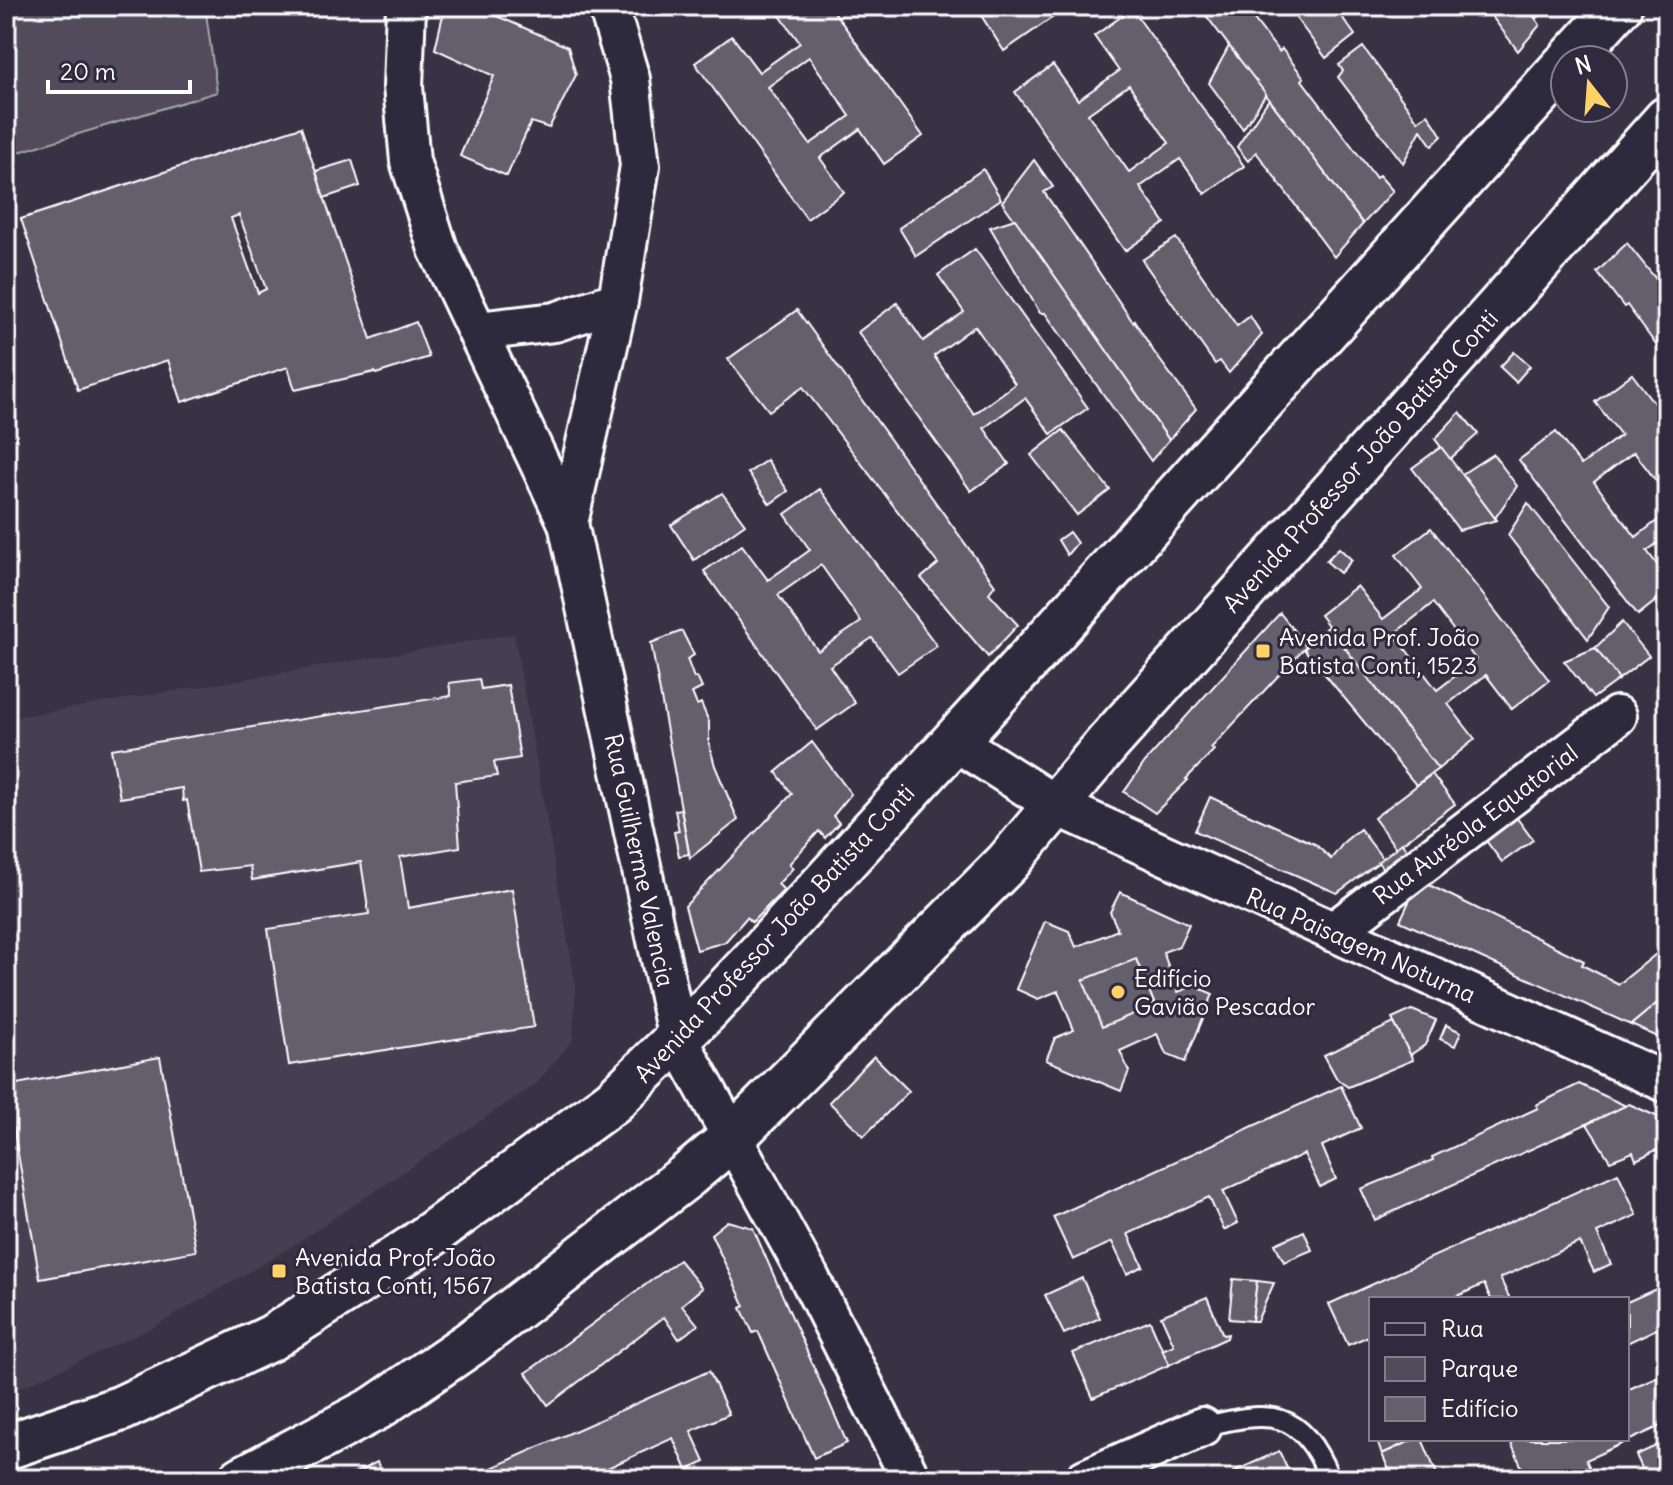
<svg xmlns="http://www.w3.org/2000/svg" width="1673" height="1485" viewBox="0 0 1673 1485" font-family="Delius,sans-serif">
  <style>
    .built { fill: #444051 }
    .green { fill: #514c5c; stroke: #a8a6ae; stroke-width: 2 }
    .building { fill: #635f6d; stroke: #fff; stroke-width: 2; fill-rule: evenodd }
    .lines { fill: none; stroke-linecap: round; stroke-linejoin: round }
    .lane-casing { stroke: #fff; stroke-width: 24 }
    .street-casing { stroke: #fff; stroke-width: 44 }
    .secondary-casing { stroke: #fff; stroke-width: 50 }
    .lane { stroke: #2f2a3d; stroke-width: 18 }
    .street { stroke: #2f2a3d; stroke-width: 38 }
    .secondary { stroke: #2f2a3d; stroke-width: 44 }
    .poi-dot { fill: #ffd166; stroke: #2f2a3d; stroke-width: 3 }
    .labels { text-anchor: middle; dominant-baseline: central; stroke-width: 6; stroke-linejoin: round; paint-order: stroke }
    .street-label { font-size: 24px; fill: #fff; stroke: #2f2a3d }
    .poi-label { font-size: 24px; fill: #fff; stroke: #2f2a3d; text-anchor: start }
  </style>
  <rect width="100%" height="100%" fill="#373345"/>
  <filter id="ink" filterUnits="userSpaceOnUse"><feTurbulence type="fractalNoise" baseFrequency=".0125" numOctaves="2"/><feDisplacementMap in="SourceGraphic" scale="16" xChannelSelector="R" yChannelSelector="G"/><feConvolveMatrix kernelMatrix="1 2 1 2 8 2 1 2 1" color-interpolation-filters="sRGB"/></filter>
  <g filter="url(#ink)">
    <path class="built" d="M514,634L576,987L573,1040L536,1084L280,1254L152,1328L17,1389L6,1328V719Z"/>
    <path class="green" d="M6,6H205L217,92L6,156Z"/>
    <g class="building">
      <path d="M445,6H474L568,47L576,75L549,128L531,122L507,176L460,156L494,76L435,49Z"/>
      <path d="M773,6H830L923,136L884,164L860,129L820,158L844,192L807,219L695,63L732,36L759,72L800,43ZM809,57L850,116L810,144L768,87Z"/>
      <path d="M975,6H1069L1004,51Z"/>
      <path d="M1199,6H1244L1279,52L1282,49L1304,78L1302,80L1376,178L1379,175L1393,191L1363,224Z"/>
      <path d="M1303,6H1334L1355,35L1326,58L1292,13Z"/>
      <path d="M1484,6H1527L1540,25L1518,51Z"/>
      <path d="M1527,6H1552L1536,19Z"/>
      <path d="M1132,9L1244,166L1205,194L1180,159L1140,187L1165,223L1125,251L1015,92L1053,65L1078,100L1119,71L1094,36ZM1129,85L1169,143L1129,172L1088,114Z"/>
      <path d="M1229,46L1266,94L1243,129L1209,83Z"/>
      <path d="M1363,47L1418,121L1428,114L1442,136L1432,146L1421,130L1403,163L1338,77L1343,71L1339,65Z"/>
      <path d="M1269,99L1363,224L1334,257L1256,152L1248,161L1237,147Z"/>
      <path d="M301,127L371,339L416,322L429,357L376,374L375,372L295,390L288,367L182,402L168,360L78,390L21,219ZM239,215L266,289L258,293L231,218Z"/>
      <path d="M352,160L360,186L324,198L316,171Z"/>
      <path d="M1034,160L1053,187L1044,192L1133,322L1134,320L1154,352L1196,409L1169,440L1002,202Z"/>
      <path d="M983,169L1001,199L916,256L899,228Z"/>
      <path d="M1015,219L1169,440L1151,461L1045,313H1040L990,227Z"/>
      <path d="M1176,238L1237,326L1250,316L1262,335L1229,373L1220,361L1215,364L1142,260Z"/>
      <path d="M1627,243L1667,293V360L1627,305L1624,307L1597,272Z"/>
      <path d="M975,249L1088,408L1051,434L1025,398L984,428L1009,464L971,491L858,332L897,303L923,341L964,312L938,275ZM975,326L1015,384L974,414L934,356Z"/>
      <path d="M797,310L995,585L989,593L1018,625L988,657L921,578L938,564L803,387L769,411L728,359Z"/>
      <path d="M1514,352L1530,366L1516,382L1500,367Z"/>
      <path d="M1632,374L1667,420V495L1634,452L1594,482L1636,537L1667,513V536L1647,551L1667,578V592L1638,615L1519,460L1556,432L1581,465L1621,435L1595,402Z"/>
      <path d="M1460,412L1478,434L1450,459L1435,439Z"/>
      <path d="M1063,430L1110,490L1077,515L1031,455Z"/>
      <path d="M1441,447L1462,474L1497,520L1459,530L1412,468Z"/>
      <path d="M1493,454L1517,486L1495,518L1462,474Z"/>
      <path d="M767,460L788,491L770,504L748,473Z"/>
      <path d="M820,489L937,646L898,673L872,638L830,666L855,703L817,730L704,571L742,545L768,580L810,550L785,514ZM821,565L861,622L818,651L778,595Z"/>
      <path d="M722,493L745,524L694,560L671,525Z"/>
      <path d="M1528,503L1609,607L1588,639L1508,535Z"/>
      <path d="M1431,528L1549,680L1512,709L1486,675L1448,704L1475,739L1438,769L1320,615L1357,586L1383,619L1422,589L1396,555ZM1433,603L1476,660L1437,690L1394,634Z"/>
      <path d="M1069,532L1077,543L1067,555L1058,540Z"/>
      <path d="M1339,548L1352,560L1340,573L1326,561Z"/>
      <path d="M1280,613L1306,646L1211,748L1214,750L1186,779L1188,780L1155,813L1124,792L1145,762Z"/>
      <path d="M1622,622L1649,656L1619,679L1595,648Z"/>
      <path d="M1328,626L1438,769L1416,785L1304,649Z"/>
      <path d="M682,631L694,655L687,659L694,678L697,677L702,688L692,693L697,705L701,703L709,722V744L715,766L738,820L690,858L651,643Z"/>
      <path d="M1595,648L1619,679L1593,698L1564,661Z"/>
      <path d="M479,679L481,689L508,685L520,758L494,762L497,776L455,782L460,847L400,857L408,908L512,889L534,1027L289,1065L268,929L369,914L361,862L252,880L250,866L199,872L187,800L183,801L182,788L120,798L111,749L451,696L449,683Z"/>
      <path d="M812,742L851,794L833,816L839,823L825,838L819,831L789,864L793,868L778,884L784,890L752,922L747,917L725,942L697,950L685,906L792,794L776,772Z"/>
      <path d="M1432,774L1455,804L1396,848L1374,818Z"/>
      <path d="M1210,797L1315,844L1331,859L1345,841L1360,829L1383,859L1337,893L1195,831Z"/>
      <path d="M1508,806L1533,840L1502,862L1478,830Z"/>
      <path d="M681,809L689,854L679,856L674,832L679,831L675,810Z"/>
      <path d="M1402,843L1415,861L1391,879L1378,862Z"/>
      <path d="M1419,880L1584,961L1582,965L1619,984L1667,945V995L1631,1025L1400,921Z"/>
      <path d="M1120,892L1189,924L1179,946L1163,952L1178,992L1194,986L1213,994L1185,1062L1166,1054L1157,1034L1120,1051L1129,1071L1121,1091L1046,1060L1055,1038L1074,1030L1058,991L1038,999L1016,989L1045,921L1069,931L1076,947L1118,930L1110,912Z"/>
      <path d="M1136,959L1155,1005L1102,1027L1083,980Z"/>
      <path d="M1667,995V1041L1631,1025Z"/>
      <path d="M1412,1010L1436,1020L1425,1045L1410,1055L1392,1019Z"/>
      <path d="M1394,1023L1413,1060L1348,1087L1337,1079L1324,1055Z"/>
      <path d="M1446,1025L1461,1032L1455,1046L1440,1039Z"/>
      <path d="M874,1056L909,1091L864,1136L829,1102Z"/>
      <path d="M160,1057L196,1251L40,1279L6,1086Z"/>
      <path d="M1579,1084L1626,1106L1375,1220L1361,1189L1433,1160L1432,1157L1538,1108L1536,1105Z"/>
      <path d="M1341,1086L1361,1128L1322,1146L1336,1179L1320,1187L1304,1154L1223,1191L1238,1223L1224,1230L1209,1197L1128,1234L1143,1266L1127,1274L1112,1242L1073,1260L1053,1217Z"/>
      <path d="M1629,1104L1667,1121V1167L1656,1150L1636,1160L1633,1152L1610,1161L1587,1124Z"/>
      <path d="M1618,1173L1637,1215L1597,1233L1611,1264L1594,1272L1580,1242L1500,1278L1510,1299H1491L1484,1284L1451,1299H1371V1335L1348,1345L1329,1304Z"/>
      <path d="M727,1221L753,1228L847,1443L814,1458L758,1331L753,1333L741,1308L745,1306L711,1234Z"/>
      <path d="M1304,1231L1312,1250L1284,1262L1275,1244Z"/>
      <path d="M679,1260L702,1288L682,1305L698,1325L679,1339L664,1317L548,1405L526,1373Z"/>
      <path d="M1082,1278L1100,1318L1064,1334L1045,1295Z"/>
      <path d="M1233,1279L1257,1281L1252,1321L1229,1319Z"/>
      <path d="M1257,1281L1274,1283L1257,1321H1252Z"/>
      <path d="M1667,1284V1324L1627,1343V1302Z"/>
      <path d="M1207,1297L1223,1335L1228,1334L1227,1338L1169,1365L1162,1350L1174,1345L1161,1316Z"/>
      <path d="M1150,1321L1169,1365L1093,1398L1073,1353Z"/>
      <path d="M709,1371L729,1414L691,1431L705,1462L687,1470L673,1438L592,1475L594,1479H467Z"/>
      <path d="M1667,1372V1427L1665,1424L1586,1460L1595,1479H1575L1570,1467L1544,1479H1527L1511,1443L1519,1439H1627V1390Z"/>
      <path d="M1376,1439H1415L1382,1454Z"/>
      <path d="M1415,1439H1422L1439,1479H1393L1382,1454Z"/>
      <path d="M1665,1442L1667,1467L1646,1477L1636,1455Z"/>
      <path d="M1279,1451L1292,1479H1237L1233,1472Z"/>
      <path d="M377,1462L385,1479H350L349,1476Z"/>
    </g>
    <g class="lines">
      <g class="lane-casing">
        <path id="lane" d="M1202,1427C1270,1410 1300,1407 1330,1479"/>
      </g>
      <g class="street-casing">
        <g id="street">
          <path d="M406,6L403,87L410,161L438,249L568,523L678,1039L809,1277L911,1479"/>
          <path d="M478,331L555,322L618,301"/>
          <path d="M568,523L618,301L640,166L630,79L608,6"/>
          <path d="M955,741L1055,805L1667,1083"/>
          <path d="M1333,932L1617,716"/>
          <path d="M1085,1479L1202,1427"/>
        </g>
      </g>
      <g class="secondary-casing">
        <g id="secondary">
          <path d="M1570,60L1619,6"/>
          <path d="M6,1447L122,1408L271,1338L414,1247L613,1101L707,1010L754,960L1023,666L1565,65"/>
          <path d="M242,1479L376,1408L471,1343L688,1175L732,1138L1007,863L1108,743L1667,119"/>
        </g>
      </g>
      <use href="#lane" class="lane"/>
      <use href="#street" class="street"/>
      <use href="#secondary" class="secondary"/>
    </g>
  </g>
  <g class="poi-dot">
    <rect x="1255" y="643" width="16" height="16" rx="4"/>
    <circle cx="1118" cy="992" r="8"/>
    <rect x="271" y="1263" width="16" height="16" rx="4"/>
  </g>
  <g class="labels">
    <g class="street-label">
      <text transform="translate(1360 461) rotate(-48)">Avenida Professor João Batista Conti</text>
      <text transform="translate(1475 824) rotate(-37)">Rua Auréola Equatorial</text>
      <text transform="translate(640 860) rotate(78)">Rua Guilherme Valencia</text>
      <text transform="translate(774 933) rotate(-47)">Avenida Professor João Batista Conti</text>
      <text transform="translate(1361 945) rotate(24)">Rua Paisagem Noturna</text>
    </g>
    <g class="poi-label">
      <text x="1279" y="637">Avenida Prof. João<tspan x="1279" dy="28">Batista Conti, 1523</tspan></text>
      <text x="1134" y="978">Edifício<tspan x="1134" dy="28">Gavião Pescador</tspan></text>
      <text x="295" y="1257">Avenida Prof. João<tspan x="295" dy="28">Batista Conti, 1567</tspan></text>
    </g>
  </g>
  <rect width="1673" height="1485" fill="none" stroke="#2f2a3d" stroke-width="32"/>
  <rect x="16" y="16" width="1641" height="1453" fill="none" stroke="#fff" stroke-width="3" filter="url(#ink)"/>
  <rect x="1369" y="1297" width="260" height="144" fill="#2f2a3d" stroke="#827f8b" stroke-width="2"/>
  <rect x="1385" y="1323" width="40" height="12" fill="#2f2a3d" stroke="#827f8b" stroke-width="2"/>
  <text x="1441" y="1337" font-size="24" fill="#ffffff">Rua</text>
  <rect x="1385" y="1357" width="40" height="24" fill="#514c5c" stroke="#827f8b" stroke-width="2"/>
  <text x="1441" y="1377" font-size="24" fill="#ffffff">Parque</text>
  <rect x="1385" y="1397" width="40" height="24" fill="#635f6d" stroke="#827f8b" stroke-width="2"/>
  <text x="1441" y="1417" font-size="24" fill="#ffffff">Edifício</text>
  <g transform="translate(1589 84) rotate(343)"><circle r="38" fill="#2f2a3d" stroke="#827f8b" stroke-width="2"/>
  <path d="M0-6L14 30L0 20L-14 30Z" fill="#ffd166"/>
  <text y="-12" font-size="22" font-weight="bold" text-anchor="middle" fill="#ffffff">N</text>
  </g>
  <path d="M48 80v12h142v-12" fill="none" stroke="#ffffff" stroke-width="4"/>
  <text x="60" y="80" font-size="24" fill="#ffffff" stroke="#2f2a3d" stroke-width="6" paint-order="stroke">20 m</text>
</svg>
